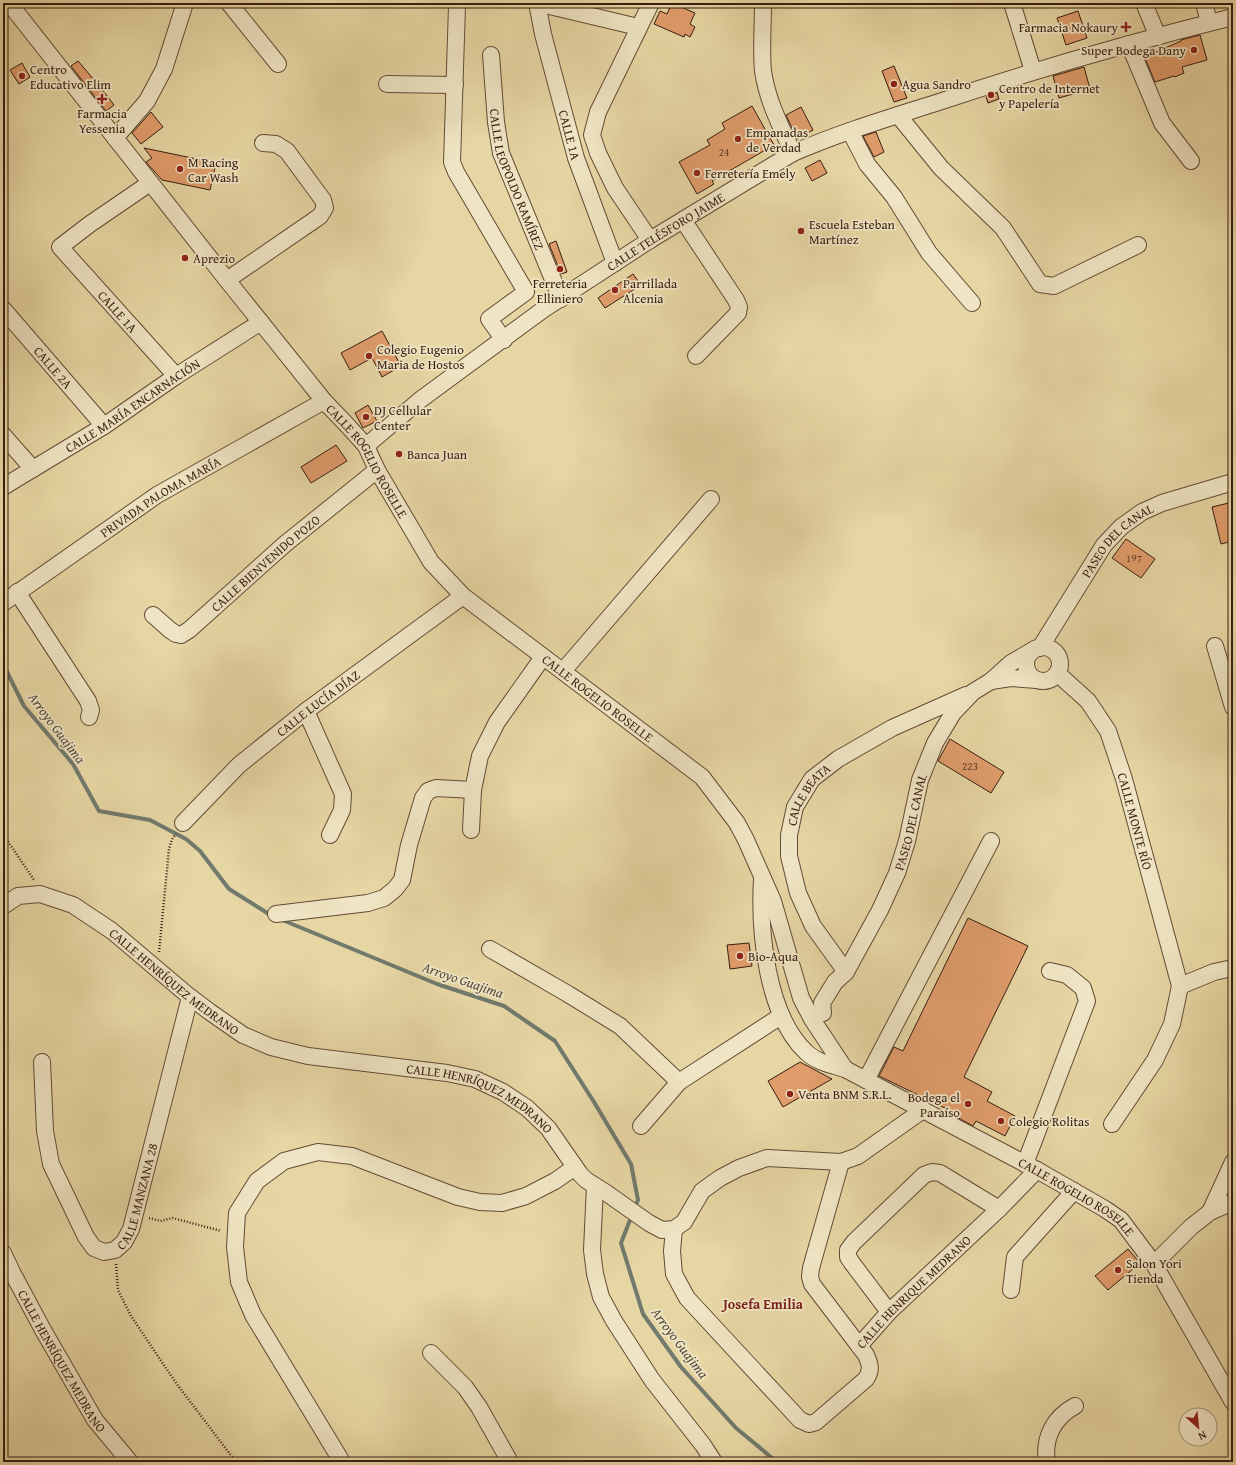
<svg xmlns="http://www.w3.org/2000/svg" width="1236" height="1465" viewBox="0 0 1236 1465" font-family="'Gentium Book Plus',serif">
  <style>
    .lines { fill: none; stroke-linecap: round; stroke-linejoin: round }
    .stream { stroke: #717a6d; stroke-width: 4 }
    .building { fill: #e09c6b; stroke: #371d11 }
    .minor-casing { stroke: #634b36; stroke-width: 18 }
    .path { stroke: #371d11; stroke-width: 2.5; stroke-dasharray: 1 2; stroke-linecap: butt }
    .minor { stroke: #efe4c3; stroke-width: 16 }
    .poi-dot { fill: #8f2418; stroke: #efe4c3; stroke-width: 1.5 }
    .labels { text-anchor: middle; dominant-baseline: central; stroke-width: 3.5; stroke-linejoin: round; paint-order: stroke }
    .number-label { font-size: 11px; fill: #613d28 }
    .poi-label { font-size: 13px; fill: #371d11; stroke: #efe4c3; text-anchor: start }
    .street-label { font-size: 13px; fill: #371d11; stroke: #efe4c3 }
    .water-label { font-size: 14px; font-style: italic; fill: #544c3f; stroke: #efe4c3 }
    .neighbourhood-label { font-size: 14px; font-weight: bold; fill: #7a1f14; stroke: #efe4c3 }
  </style>
  <rect width="100%" height="100%" fill="#e6d6a3"/>
  <filter id="stains"><feTurbulence type="fractalNoise" baseFrequency=".005" numOctaves="4"/><feColorMatrix values="0 0 0 0 .2 0 0 0 0 .09 0 0 0 0 .02 0 0 0 .5 -.17"/></filter>
  <radialGradient id="worn" r=".72"><stop offset=".6" stop-color="#630" stop-opacity="0"/><stop offset="1" stop-color="#630" stop-opacity=".3"/></radialGradient>
  <g class="lines">
    <g class="stream">
      <path d="M3,664L24,706L73,764L99,811L150,820L186,839L200,851L229,889L272,916"/>
      <path d="M280,919L437,984L504,1006L555,1041L594,1102L631,1164L638,1200L634,1209"/>
      <path d="M632,1215L621,1243L643,1314L681,1367L736,1428L777,1462"/>
    </g>
  </g>
  <g class="building">
    <path d="M672,3L695,13L690,24L695,27L690,37L685,34L684,37L654,24L660,11L667,14Z"/>
    <path d="M1078,11L1087,38L1066,45L1057,18Z"/>
    <path d="M1200,35L1207,60L1182,67L1184,73L1175,77L1174,76L1155,82L1144,56L1156,52L1181,41V40Z"/>
    <path d="M78,61L101,88L114,105L106,111L71,66Z"/>
    <path d="M22,63L30,77L19,84L10,70Z"/>
    <path d="M894,66L907,98L894,102L882,71Z"/>
    <path d="M1084,67L1090,89L1059,98L1053,76Z"/>
    <path d="M997,93L999,99L988,103L986,97Z"/>
    <path d="M752,106L774,145L712,181L714,184L697,194L679,162L710,145L707,140L725,129L722,123Z"/>
    <path d="M801,107L813,130L797,139L786,115Z"/>
    <path d="M151,112L163,127L141,144L132,133Z"/>
    <path d="M876,132L884,152L874,157L863,136Z"/>
    <path d="M144,148L216,163L210,190L162,180L146,162L152,158Z"/>
    <path d="M820,160L827,173L812,181L805,168Z"/>
    <path d="M556,241L567,272L561,274L549,244Z"/>
    <path d="M633,274L641,285L605,308L598,298Z"/>
    <path d="M382,331L401,366L382,377L372,358L350,370L341,353Z"/>
    <path d="M368,405L377,421L363,428L355,413Z"/>
    <path d="M336,445L347,461L311,483L301,467Z"/>
    <path d="M1233,502V541L1221,544L1212,507Z"/>
    <path d="M1126,539L1155,559L1141,578L1112,558Z"/>
    <path d="M950,739L1004,772L991,793L938,761Z"/>
    <path d="M968,918L1028,946L964,1077L992,1092L987,1101L1015,1116L1005,1136L976,1121L973,1126L948,1112L949,1110L879,1076L894,1047L903,1051Z"/>
    <path d="M749,943L752,966L730,969L727,945Z"/>
    <path d="M800,1062L832,1079L783,1107L768,1081Z"/>
    <path d="M1128,1249L1140,1263L1108,1290L1095,1276Z"/>
  </g>
  <g class="lines">
    <g class="minor-casing">
      <g id="minor">
        <path id="s1" d="M9,3L227,280L324,401L347,425L366,446L377,470L431,562L463,596L702,777L737,823L746,840L773,901L801,998L812,1019L845,1069"/>
        <path d="M229,3L278,64"/>
        <path id="s2" d="M537,3L543,34L576,158L615,263"/>
        <path d="M537,3L638,27"/>
        <path d="M763,3C763,25 761,50 763,71C767,100 781,127 793,153"/>
        <path d="M1012,3L1033,71"/>
        <path d="M1144,3L1158,37"/>
        <path d="M1204,3L1209,22"/>
        <path d="M457,6L452,162L456,172L526,292L489,319L504,340"/>
        <path d="M1129,44L1162,123L1191,161"/>
        <path id="s3" d="M491,55L496,122L501,153L561,299"/>
        <path d="M387,84L455,85"/>
        <path d="M898,115L941,168L1003,228L1040,284L1054,286L1138,245"/>
        <path d="M850,131L867,164L894,197L929,253L972,303"/>
        <path d="M115,138L147,101L164,69L185,3"/>
        <path id="s4" d="M150,183L90,224L60,247L176,376"/>
        <path d="M683,220L736,300L739,307L738,313L696,356"/>
        <path d="M650,240L615,188L598,153L592,135L598,112L651,3"/>
        <path d="M227,280L313,221L320,216L325,208L323,200L287,151L276,144L263,143"/>
        <path id="s5" d="M3,309L104,426"/>
        <path d="M3,435L33,469"/>
        <path id="s6" d="M366,446L420,400L544,309L650,240L793,153C841,132 892,117 942,101C1038,69 1135,41 1233,17"/>
        <path id="s7" d="M3,487L104,426L176,376L261,322"/>
        <path d="M17,592L88,701L91,710L89,717"/>
        <path id="s8" d="M3,603L157,495L324,401"/>
        <path id="s9" d="M153,615L170,630L176,634L181,635L189,630L285,544L377,470"/>
        <path d="M1215,646L1233,707"/>
        <circle cx="1043" cy="664" r="17"/>
        <path id="s10" d="M1040,648L1104,545L1121,527L1142,512L1162,503L1233,482"/>
        <path d="M563,671L711,499"/>
        <path id="s11" d="M1057,673L1088,701L1108,731L1124,779L1180,986L1172,1024L1155,1060L1112,1124"/>
        <path d="M991,681L1011,678L1037,680"/>
        <path d="M306,711L343,794L342,810L330,835"/>
        <path id="s12" d="M183,823L239,765L306,711L463,596"/>
        <path d="M471,830L473,790L480,756L497,722L543,657"/>
        <path id="s13" d="M762,879C759,930 766,1014 806,1052C816,1062 832,1065 845,1069L1037,1170L1105,1209L1121,1220L1154,1264L1233,1402"/>
        <path id="s14" d="M3,906L18,896L40,894L73,905L112,931L190,997L210,1012L243,1035L271,1047L308,1056L447,1073L475,1079L503,1092L527,1108L548,1128L580,1174L586,1180L605,1192L649,1223L662,1230L674,1229L684,1222L702,1191L720,1178L739,1168L767,1158L841,1162L858,1156L923,1110"/>
        <path d="M276,914L368,903L384,898L395,889L402,880L409,845L423,798L428,791L436,788L473,790"/>
        <path d="M490,949L568,994L620,1026L679,1082L781,1016"/>
        <path id="s15" d="M846,972L813,926L798,893L789,856V835L795,807L812,779L838,759L892,728L966,695"/>
        <path d="M1180,986L1214,972L1233,968"/>
        <path id="s16" d="M823,1013L822,1003L835,982L846,972L880,910L897,873L907,841L920,780L935,743L953,713L973,692L991,681L1011,663L1035,649"/>
        <path id="s17" d="M42,1062L45,1131L51,1164L86,1237L94,1248L104,1252L115,1250L124,1242L131,1229L190,997"/>
        <path d="M866,1080L991,841"/>
        <path d="M641,1126L679,1082"/>
        <path d="M1025,1164L1087,1001L1083,988L1067,975L1050,971"/>
        <path d="M595,1186L592,1250L595,1274L601,1297L614,1321L652,1380L703,1445L714,1462"/>
        <path d="M1210,1212L1233,1162"/>
        <path d="M674,1229L672,1251L674,1274L687,1298L800,1420L809,1424L816,1422L866,1379C872,1370 870,1364 866,1355L812,1284L810,1277L811,1268L841,1162"/>
        <path id="s18" d="M3,1253L13,1274L43,1330L95,1420L130,1462"/>
        <path d="M1154,1264L1191,1227L1210,1212L1233,1202"/>
        <path d="M1011,1290L1015,1257L1074,1191"/>
        <path d="M889,1312L852,1263L848,1257V1250L854,1242L924,1175L932,1172L940,1173L999,1209"/>
        <path id="s19" d="M859,1346L889,1312L999,1209L1037,1170"/>
        <path d="M431,1353L465,1387L479,1407L510,1462"/>
        <path d="M342,1462L253,1315L239,1282L235,1247L237,1213L257,1181L284,1161L318,1152L352,1156L458,1197L480,1202L502,1203L526,1196L555,1181L575,1167"/>
        <path d="M1047,1462C1043,1438 1054,1417 1075,1406"/>
      </g>
    </g>
    <g class="path">
      <path d="M3,834L34,880"/>
      <path d="M159,952L169,849L172,839L176,834"/>
      <path d="M149,1218L160,1221L173,1218L221,1231"/>
      <path d="M116,1264L118,1290L131,1316L176,1383L236,1462"/>
    </g>
    <use href="#minor" class="minor"/>
  </g>
  <g class="poi-dot">
    <path d="M1124 21h4v4h4v4h-4v4h-4v-4h-4v-4h4z"/>
    <circle cx="1194" cy="50" r="4"/>
    <circle cx="22" cy="76" r="4"/>
    <circle cx="894" cy="84" r="4"/>
    <circle cx="991" cy="95" r="4"/>
    <path d="M100 93h4v4h4v4h-4v4h-4v-4h-4v-4h4z"/>
    <circle cx="738" cy="139" r="4"/>
    <circle cx="180" cy="169" r="4"/>
    <circle cx="697" cy="173" r="4"/>
    <circle cx="801" cy="231" r="4"/>
    <circle cx="185" cy="258" r="4"/>
    <circle cx="560" cy="269" r="4"/>
    <circle cx="615" cy="290" r="4"/>
    <circle cx="369" cy="356" r="4"/>
    <circle cx="366" cy="417" r="4"/>
    <circle cx="399" cy="454" r="4"/>
    <circle cx="740" cy="956" r="4"/>
    <circle cx="790" cy="1094" r="4"/>
    <circle cx="968" cy="1104" r="4"/>
    <circle cx="1001" cy="1121" r="4"/>
    <circle cx="1118" cy="1270" r="4"/>
  </g>
  <g class="labels">
    <g class="number-label">
      <text x="724" y="152">24</text>
      <text x="1134" y="558">197</text>
      <text x="970" y="766">223</text>
    </g>
    <g class="poi-label">
      <text x="1118" y="27" text-anchor="end">Farmacia Nokaury</text>
      <text x="1186" y="50" text-anchor="end">Super Bodega Dany</text>
      <text x="30" y="69">Centro<tspan x="30" dy="15">Educativo Elim</tspan></text>
      <text x="902" y="84">Agua Sandro</text>
      <text x="999" y="88">Centro de Internet<tspan x="999" dy="15">y Papelería</tspan></text>
      <text x="102" y="113" text-anchor="middle">Farmacia<tspan x="102" dy="15">Yessenia</tspan></text>
      <text x="746" y="132">Empanadas<tspan x="746" dy="15">de Verdad</tspan></text>
      <text x="188" y="162">M Racing<tspan x="188" dy="15">Car Wash</tspan></text>
      <text x="705" y="173">Ferretería Emely</text>
      <text x="809" y="224">Escuela Esteban<tspan x="809" dy="15">Martínez</tspan></text>
      <text x="193" y="258">Aprezio</text>
      <text x="560" y="283" text-anchor="middle">Ferreteria<tspan x="560" dy="15">Elliniero</tspan></text>
      <text x="623" y="283">Parrillada<tspan x="623" dy="15">Alcenia</tspan></text>
      <text x="377" y="349">Colegio Eugenio<tspan x="377" dy="15">Maria de Hostos</tspan></text>
      <text x="374" y="410">DJ Cellular<tspan x="374" dy="15">Center</tspan></text>
      <text x="407" y="454">Banca Juan</text>
      <text x="748" y="956">Bio-Aqua</text>
      <text x="798" y="1094">Venta BNM S.R.L.</text>
      <text x="960" y="1097" text-anchor="end">Bodega el<tspan x="960" dy="15">Paraíso</tspan></text>
      <text x="1009" y="1121">Colegio Rolitas</text>
      <text x="1126" y="1263">Salon Yori<tspan x="1126" dy="15">Tienda</tspan></text>
    </g>
    <g class="street-label">
      <text stroke="none"><textPath href="#s2" startOffset="136">CALLE 1A</textPath></text>
      <text stroke="none"><textPath href="#s3" startOffset="128">CALLE LEOPOLDO RAMÍREZ</textPath></text>
      <text stroke="none"><textPath href="#s6" startOffset="369">CALLE TELÉSFORO JAIME</textPath></text>
      <text stroke="none"><textPath href="#s4" startOffset="197">CALLE 1A</textPath></text>
      <text stroke="none"><textPath href="#s5" startOffset="77">CALLE 2A</textPath></text>
      <text stroke="none"><textPath href="#s7" startOffset="153">CALLE MARÍA ENCARNACIÓN</textPath></text>
      <text stroke="none"><textPath href="#s1" startOffset="582">CALLE ROGELIO ROSELLE</textPath></text>
      <text stroke="none"><textPath href="#s8" startOffset="190">PRIVADA PALOMA MARÍA</textPath></text>
      <text stroke="none"><textPath href="#s10" startOffset="134">PASEO DEL CANAL</textPath></text>
      <text stroke="none"><textPath href="#s9" startOffset="146">CALLE BIENVENIDO POZO</textPath></text>
      <text stroke="none"><textPath href="#s1" startOffset="918">CALLE ROGELIO ROSELLE</textPath></text>
      <text stroke="none"><textPath href="#s12" startOffset="181">CALLE LUCÍA DÍAZ</textPath></text>
      <text stroke="none"><textPath href="#s15" startOffset="198">CALLE BEATA</textPath></text>
      <text stroke="none"><textPath href="#s11" startOffset="172">CALLE MONTE RÍO</textPath></text>
      <text stroke="none"><textPath href="#s16" startOffset="214">PASEO DEL CANAL</textPath></text>
      <text stroke="none"><textPath href="#s14" startOffset="202">CALLE HENRÍQUEZ MEDRANO</textPath></text>
      <text stroke="none"><textPath href="#s14" startOffset="538">CALLE HENRÍQUEZ MEDRANO</textPath></text>
      <text stroke="none"><textPath href="#s17" startOffset="279">CALLE MANZANA 28</textPath></text>
      <text stroke="none"><textPath href="#s13" startOffset="491">CALLE ROGELIO ROSELLE</textPath></text>
      <text stroke="none"><textPath href="#s19" startOffset="77">CALLE HENRIQUE MEDRANO</textPath></text>
      <text stroke="none"><textPath href="#s18" startOffset="123">CALLE HENRÍQUEZ MEDRANO</textPath></text>
    </g>
    <g class="water-label">
      <text transform="translate(57 728) rotate(53)">Arroyo Guajima</text>
      <text transform="translate(463 980) rotate(19)">Arroyo Guajima</text>
      <text transform="translate(680 1343) rotate(53)">Arroyo Guajima</text>
    </g>
    <g class="neighbourhood-label">
      <text x="763" y="1304">Josefa Emilia</text>
    </g>
  </g>
  <rect width="1236" height="1465" fill="none" stroke="#e6d6a3" stroke-width="16"/>
  <rect x="4" y="4" width="1228" height="1457" fill="none" stroke="#371d11" stroke-width="2"/>
  <rect x="8" y="8" width="1220" height="1449" fill="none" stroke="#371d11"/>
  <g transform="translate(1198 1427) rotate(153)"><circle r="19" fill="#efe4c3" stroke="#a5947c"/>
  <path d="M0-3L7 15L0 10L-7 15Z" fill="#8f2418"/>
  <text y="-6" font-size="11" font-weight="bold" text-anchor="middle" fill="#371d11">N</text>
  </g>
  <rect width="100%" height="100%" filter="url(#stains)"/>
  <rect width="100%" height="100%" fill="url(#worn)"/>
</svg>
